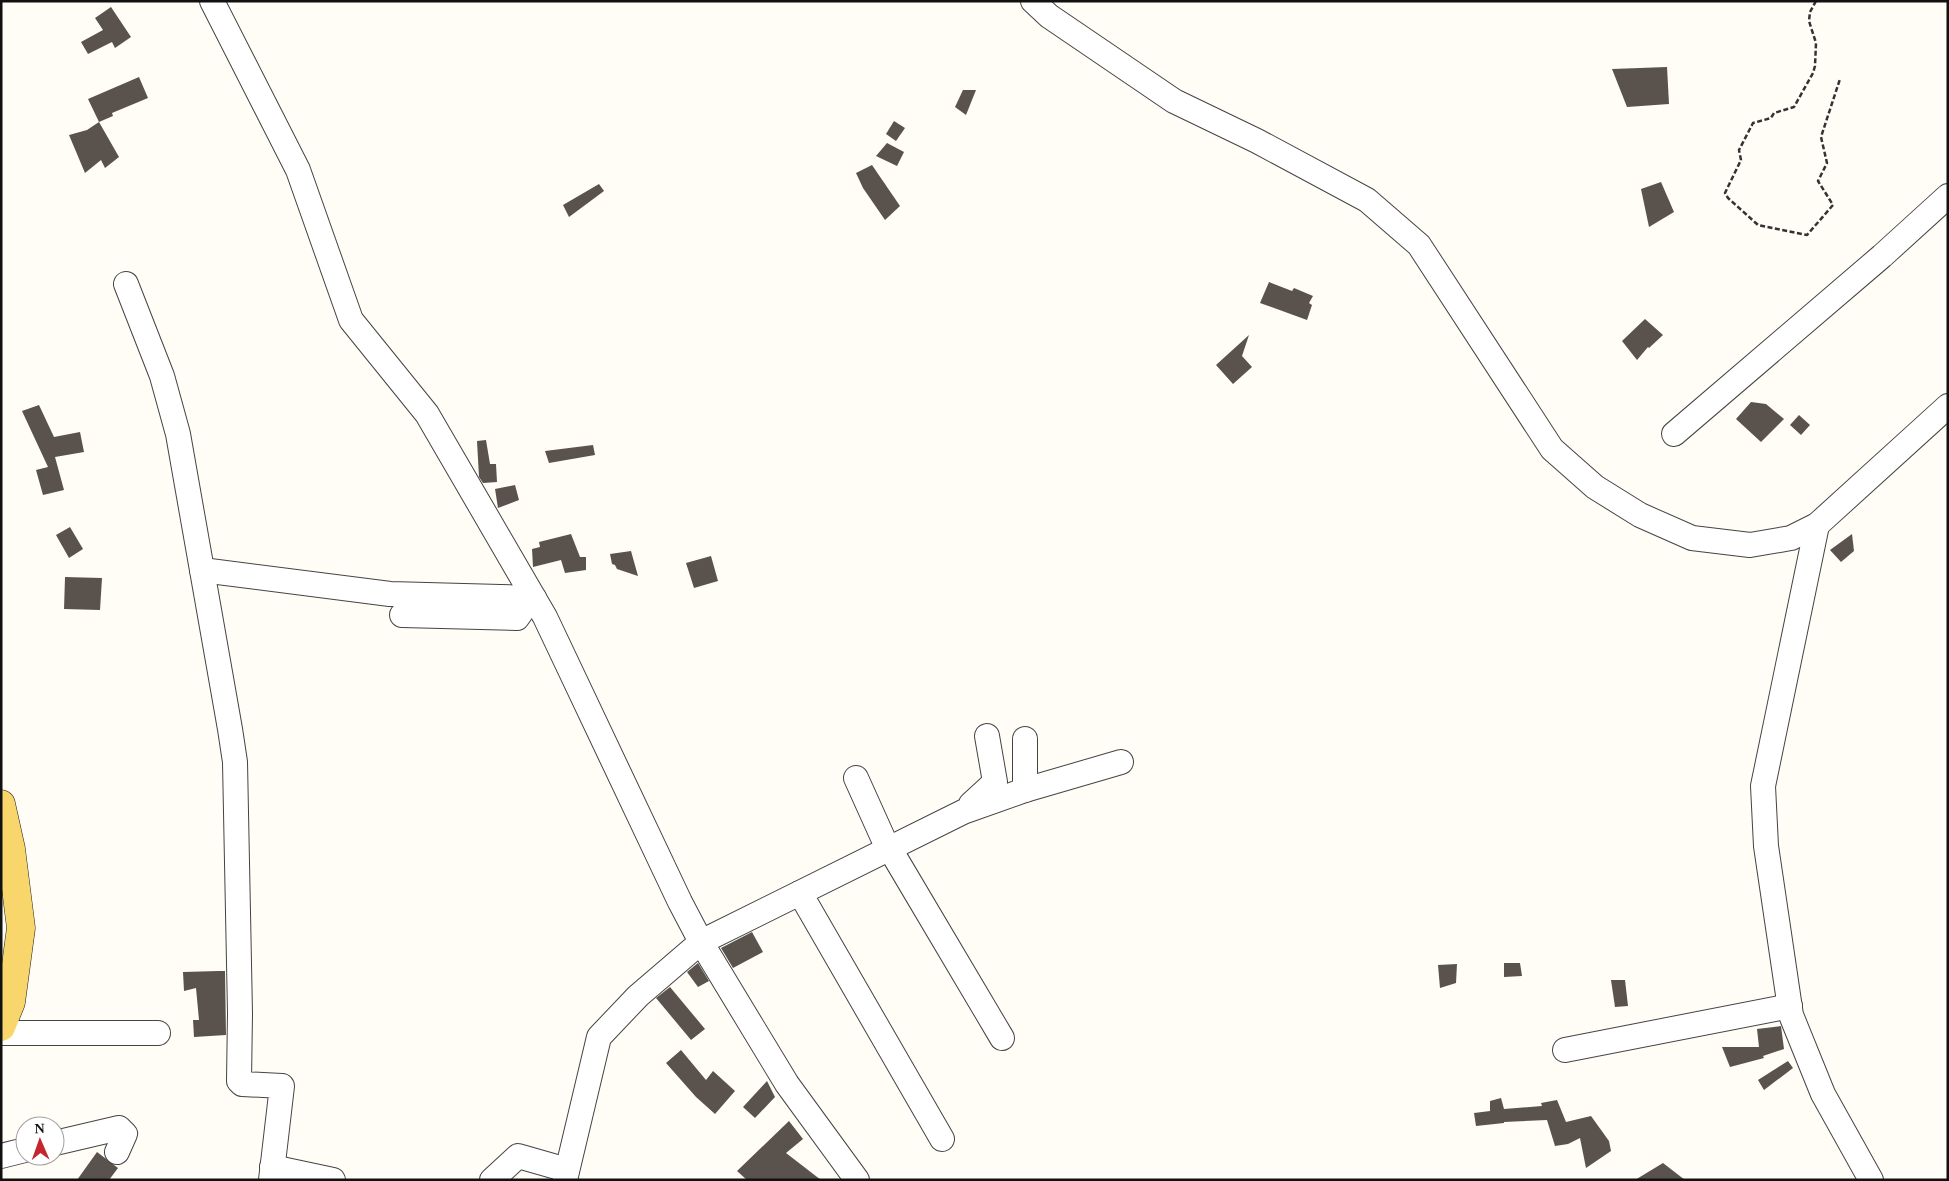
<svg xmlns="http://www.w3.org/2000/svg" width="1949" height="1181" viewBox="0 0 1949 1181" font-family="Georgia,serif">
  <style>
    .building { fill: #5a524d }
    .lines { fill: none; stroke-linecap: round; stroke-linejoin: round }
    .minor-casing { stroke: #444; stroke-width: 26 }
    .major-casing { stroke: #222; stroke-width: 29 }
    .path { stroke: #333; stroke-width: 2.5; stroke-dasharray: 5 2.5; stroke-linecap: butt }
    .minor { stroke: #fff; stroke-width: 24 }
    .major { stroke: #f9d66b; stroke-width: 28 }
  </style>
  <rect width="100%" height="100%" fill="#fffdf5"/>
  <g class="building">
    <path d="M111,7L131,37L115,48L112,42L88,54L81,42L103,30L95,18Z"/>
    <path d="M1667,67L1669,104L1627,107L1612,69Z"/>
    <path d="M139,77L148,98L112,113L113,116L99,122L88,99Z"/>
    <path d="M963,90H976L966,115L955,107Z"/>
    <path d="M894,121L905,128L896,141L886,134Z"/>
    <path d="M99,122L119,157L105,168L101,160L85,173L69,135L87,130Z"/>
    <path d="M887,143L904,152L897,166L876,156Z"/>
    <path d="M872,165L900,206L885,220L863,188L856,173Z"/>
    <path d="M1661,182L1674,212L1649,227L1641,189Z"/>
    <path d="M599,184L604,191L569,217L563,205Z"/>
    <path d="M1269,282L1292,291L1294,288L1313,296L1309,303L1312,305L1307,320L1260,303Z"/>
    <path d="M1645,319L1663,335L1649,348L1648,347L1637,360L1622,341Z"/>
    <path d="M1249,335L1242,356L1252,367L1233,384L1216,365Z"/>
    <path d="M1751,402L1766,404L1784,419L1761,442L1736,419Z"/>
    <path d="M39,405L54,437L80,432L84,452L55,457L64,490L43,495L36,470L48,467L22,411Z"/>
    <path d="M1799,415L1810,425L1801,435L1790,425Z"/>
    <path d="M486,440L490,464H496L497,482L483,483L479,477L477,441Z"/>
    <path d="M593,445L595,455L549,463L545,451Z"/>
    <path d="M515,485L519,500L498,508L495,489Z"/>
    <path d="M70,527L83,549L69,558L56,535Z"/>
    <path d="M571,534L580,557H586V570L565,573L561,560L533,567L532,549L540,547L539,542Z"/>
    <path d="M1852,534L1854,551L1841,562L1830,550Z"/>
    <path d="M631,551L638,576L617,569L615,565L612,564L610,554Z"/>
    <path d="M711,556L718,581L694,588L686,563Z"/>
    <path d="M65,577L102,578L100,610L64,609Z"/>
    <path d="M752,932L763,952L733,968L721,948Z"/>
    <path d="M698,963L709,981L698,987L687,972Z"/>
    <path d="M1504,963H1520L1522,976L1504,977Z"/>
    <path d="M1457,964L1456,983L1440,988L1438,965Z"/>
    <path d="M219,971H225L226,1035L194,1037L193,1020H199L196,988L184,991L183,972Z"/>
    <path d="M1611,980H1625L1628,1006L1615,1007Z"/>
    <path d="M670,987L705,1029L691,1040L656,998Z"/>
    <path d="M1781,1026L1784,1049L1763,1056L1764,1058L1730,1067L1722,1047H1759L1757,1029Z"/>
    <path d="M681,1050L706,1080L713,1071L735,1091L715,1114L696,1097L666,1063Z"/>
    <path d="M1788,1061L1793,1068L1764,1090L1758,1080Z"/>
    <path d="M767,1081L775,1097L755,1118L743,1107Z"/>
    <path d="M1501,1098L1504,1109L1542,1106L1541,1103L1557,1100L1566,1122L1591,1116L1609,1141L1611,1151L1586,1168L1580,1138L1568,1144L1555,1146L1547,1120L1504,1122V1123L1476,1126L1474,1113L1490,1111V1101Z"/>
    <path d="M789,1121L803,1139L786,1153L821,1180H747L737,1171Z"/>
    <path d="M97,1152L118,1168L109,1180H77Z"/>
    <path d="M1663,1163L1685,1180H1635Z"/>
  </g>
  <g class="lines">
    <g class="minor-casing">
      <g id="minor">
        <path d="M212,1L298,170L351,320L427,414L545,617L680,902L701,942L787,1084L857,1180"/>
        <path d="M1033,1L1049,16L1174,101L1257,141L1367,200L1419,245L1552,449L1595,487L1640,515L1692,538L1750,545L1791,538L1817,525L1948,406"/>
        <path d="M126,284L162,376L178,434L230,729L235,762L240,1013L239,1081L242,1084L282,1086L271,1180"/>
        <path d="M1674,434L1882,256L1948,196"/>
        <path d="M1817,525L1763,786L1766,846L1791,1015L1823,1094L1871,1180"/>
        <path d="M202,570L390,594L534,598"/>
        <path d="M402,615L517,618L524,608V598"/>
        <path d="M1025,739V790"/>
        <path d="M856,778L888,849"/>
        <path d="M971,804L995,782L987,736"/>
        <path d="M890,849L1002,1038"/>
        <path d="M800,893L942,1139"/>
        <path d="M1,1033H158"/>
        <path d="M1565,1050L1790,1006"/>
        <path d="M55,1143L119,1128L125,1134L117,1152"/>
        <path d="M1,1156L25,1150"/>
        <path d="M272,1167L333,1180"/>
        <path d="M492,1180L518,1156L567,1170"/>
        <path d="M565,1180L599,1037L638,996L701,942L963,812L1025,790L1121,762"/>
      </g>
    </g>
    <g class="major-casing">
      <path id="major" d="M1,804L11,849L21,928L11,1002L1,1027"/>
    </g>
    <path class="path" d="M1816,1L1810,12L1809,21L1816,43L1815,66L1813,73L1794,107L1774,113L1771,118L1753,123L1739,150L1741,160L1725,193L1728,198L1758,225L1807,235L1833,205L1818,181L1827,163L1821,137L1840,79"/>
    <use href="#minor" class="minor"/>
    <use href="#major" class="major"/>
  </g>
  <rect width="1949" height="1181" fill="none" stroke="#111111" stroke-width="5"/>
  <g transform="translate(40 1141) rotate(358)"><circle r="24" fill="#ffffff" stroke="#a0a0a0"/>
  <path d="M0-4L9 19L0 12L-9 19Z" fill="#c4262e"/>
  <text y="-8" font-size="14" font-weight="bold" text-anchor="middle" fill="#111111">N</text>
  </g>
</svg>
